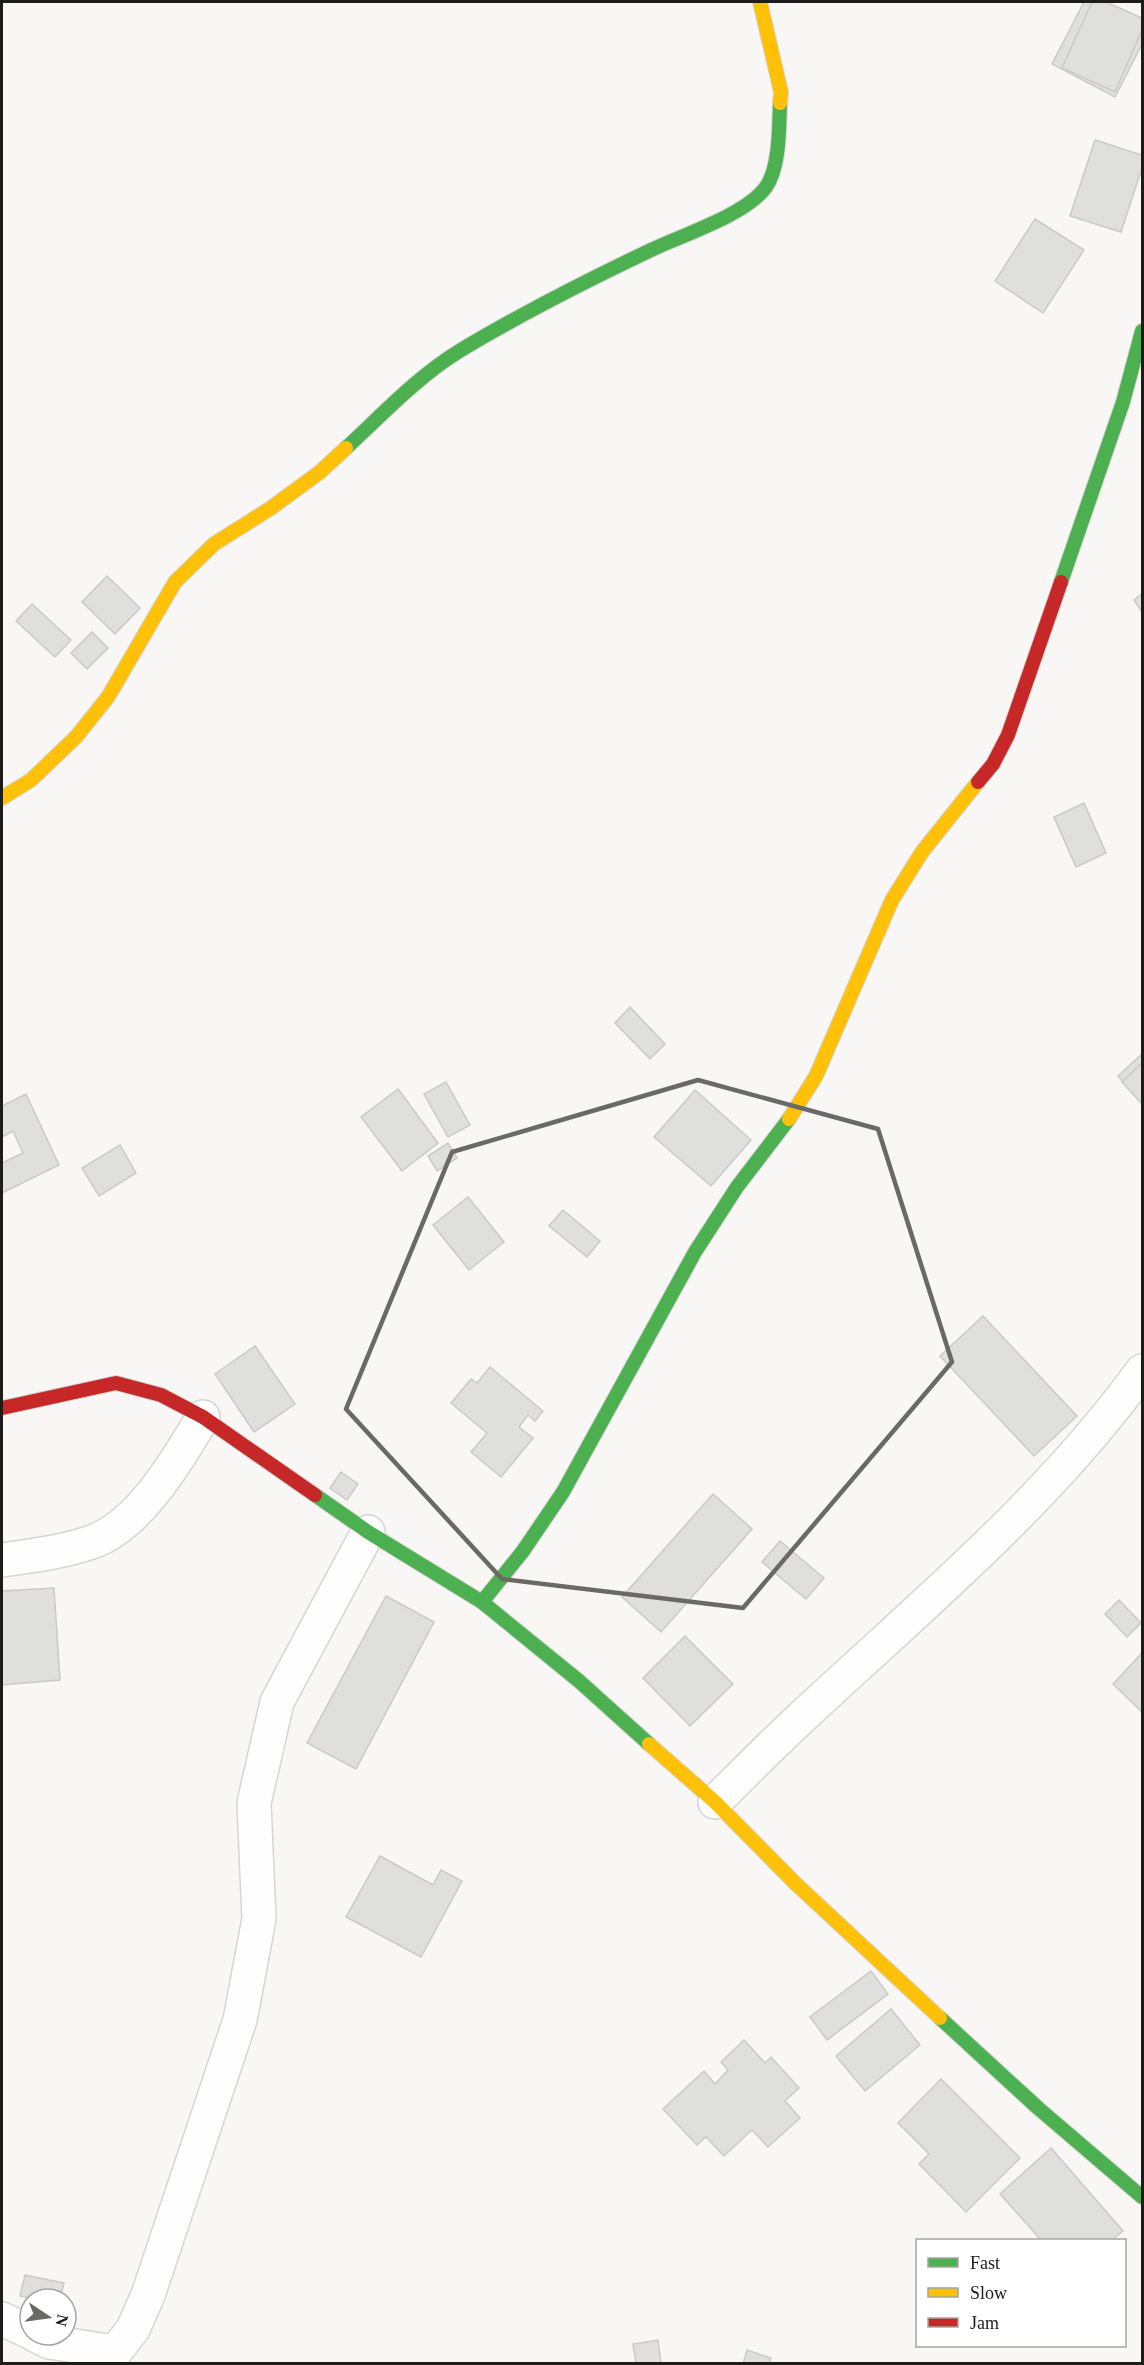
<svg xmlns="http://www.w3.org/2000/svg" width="1144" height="2365" viewBox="0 0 1144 2365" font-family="Georgia,serif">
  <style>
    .building { fill: #dfdfdd; stroke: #cacac8; stroke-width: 1.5 }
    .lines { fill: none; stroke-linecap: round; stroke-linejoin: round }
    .street-casing { stroke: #d5d5d3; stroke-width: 36 }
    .fast-casing { stroke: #d5d5d3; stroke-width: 16 }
    .slow-casing { stroke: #d5d5d3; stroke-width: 16 }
    .jam-casing { stroke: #d5d5d3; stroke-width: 16 }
    .street { stroke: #fefefe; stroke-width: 33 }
    .fast { stroke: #4caf50; stroke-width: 14 }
    .slow { stroke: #ffc107; stroke-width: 14 }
    .jam { stroke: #c62828; stroke-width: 14 }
    .marked { fill: none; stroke: #6a6967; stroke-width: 4.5; stroke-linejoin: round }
  </style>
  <rect width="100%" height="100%" fill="#f8f7f5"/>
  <g class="building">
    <path d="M1084,2H1093L1142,27V44L1115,97L1052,64Z"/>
    <path d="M1092,2H1106L1142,18V30L1115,92L1062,68Z"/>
    <path d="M1095,140L1142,155V168L1121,232L1070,216Z"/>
    <path d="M1035,219L1084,250L1043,313L995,281Z"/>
    <path d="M107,576L140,608L115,634L82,602Z"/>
    <path d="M1142,594V612L1134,600Z"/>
    <path d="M32,604L71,640L55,657L16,621Z"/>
    <path d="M92,632L108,648L87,669L71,653Z"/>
    <path d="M1084,803L1106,853L1076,867L1054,817Z"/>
    <path d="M630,1007L665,1044L650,1059L615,1023Z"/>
    <path d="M1142,1054V1103L1118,1076Z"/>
    <path d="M1142,1063V1104L1122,1082Z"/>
    <path d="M446,1082L470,1125L448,1137L424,1094Z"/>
    <path d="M398,1089L438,1143L402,1171L361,1117Z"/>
    <path d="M695,1090L751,1140L711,1186L654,1137Z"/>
    <path d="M26,1094L59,1165L2,1193V1163L23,1153L13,1131L2,1137V1106Z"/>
    <path d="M448,1143L457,1158L437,1171L428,1156Z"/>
    <path d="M120,1145L136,1173L99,1196L82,1168Z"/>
    <path d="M468,1197L504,1242L469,1270L433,1225Z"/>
    <path d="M563,1210L600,1241L587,1257L549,1226Z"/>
    <path d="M983,1316L1077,1416L1034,1456L940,1356Z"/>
    <path d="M255,1346L295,1404L254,1432L215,1374Z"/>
    <path d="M490,1367L543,1411L535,1421L528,1415L519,1427L533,1438L501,1477L471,1452L487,1433L451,1403L471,1379L477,1383Z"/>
    <path d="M341,1472L358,1484L347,1500L330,1488Z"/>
    <path d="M713,1494L752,1529L661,1632L622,1597Z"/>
    <path d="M780,1541L824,1578L806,1599L762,1562Z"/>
    <path d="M54,1588L60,1680L2,1685V1591Z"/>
    <path d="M386,1596L434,1622L356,1769L307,1743Z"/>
    <path d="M1119,1600L1141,1623L1127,1637L1105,1614Z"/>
    <path d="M685,1636L733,1684L690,1726L643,1678Z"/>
    <path d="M1142,1653V1712L1113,1684Z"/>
    <path d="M380,1856L433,1885L441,1870L462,1881L421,1957L346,1917Z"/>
    <path d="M871,1971L888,1994L827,2040L810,2017Z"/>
    <path d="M891,2009L920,2045L865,2091L836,2056Z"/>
    <path d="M744,2040L765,2063L771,2057L799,2088L785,2101L800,2118L768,2147L752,2130L724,2156L706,2137L697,2145L663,2109L704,2071L715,2084L728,2070L721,2062Z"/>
    <path d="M941,2079L1020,2158L966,2212L919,2164L929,2154L898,2123Z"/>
    <path d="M1051,2148L1123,2231L1112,2240H1041L1000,2194Z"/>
    <path d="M25,2275L64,2283L60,2299H35L20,2296Z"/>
    <path d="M658,2340L661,2364H636L633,2344Z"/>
    <path d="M747,2350L771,2358L769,2364H743Z"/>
  </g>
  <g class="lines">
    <g class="street-casing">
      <g id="street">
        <path d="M2,1560C31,1556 63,1552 92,1542C140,1525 178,1459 203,1417"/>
        <path d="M715,1802C744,1773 773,1744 803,1716C921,1606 1047,1502 1142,1371"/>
        <path d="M2,2319L30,2332"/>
        <path d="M35,2335L49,2342L115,2352L133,2329L148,2295L240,2020L259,1919L254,1803L277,1702L368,1532"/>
      </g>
    </g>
    <g class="fast-casing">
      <g id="fast">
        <path d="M346,448C383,414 418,376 461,350C521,314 588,280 651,250C682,235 746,215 766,187C780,167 779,127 780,103"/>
        <path d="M1061,582L1123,402L1142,331"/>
        <path d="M315,1495L368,1532L482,1602L579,1681L649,1744"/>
        <path d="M482,1602L523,1551L563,1492L695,1252L737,1187L789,1119"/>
        <path d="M940,2018L1038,2108L1142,2197"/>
      </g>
    </g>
    <g class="slow-casing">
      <g id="slow">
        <path d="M760,2L781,92L780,103"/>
        <path d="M2,798L31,780L76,737L108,697L175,582L214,544L271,508L320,472L346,448"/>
        <path d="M789,1119L816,1076L892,900L922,852L978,782"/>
        <path d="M649,1744L715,1802L795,1883L940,2018"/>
      </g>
    </g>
    <g class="jam-casing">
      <g id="jam">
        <path d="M978,782L993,764L1008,735L1061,582"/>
        <path d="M2,1408L116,1383L161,1395L203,1417L315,1495"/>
      </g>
    </g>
    <use href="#street" class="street"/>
    <use href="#fast" class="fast"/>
    <use href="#slow" class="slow"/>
    <use href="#jam" class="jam"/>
  </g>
  <path class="marked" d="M698,1080L878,1129L952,1362L743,1608L502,1579L346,1409L452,1152Z"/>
  <rect width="1144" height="2365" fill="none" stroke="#1d1c1b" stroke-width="6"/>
  <rect x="916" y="2239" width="210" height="108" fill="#ffffff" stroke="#a5a4a4" stroke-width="1.5"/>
  <rect x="928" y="2258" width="30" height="9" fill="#4caf50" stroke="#a5a4a4" stroke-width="1.5"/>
  <text x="970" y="2269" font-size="18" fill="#1d1c1b">Fast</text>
  <rect x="928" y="2288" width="30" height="9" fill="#ffc107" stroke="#a5a4a4" stroke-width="1.5"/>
  <text x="970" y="2299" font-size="18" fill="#1d1c1b">Slow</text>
  <rect x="928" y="2318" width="30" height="9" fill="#c62828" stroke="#a5a4a4" stroke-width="1.5"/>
  <text x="970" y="2329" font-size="18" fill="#1d1c1b">Jam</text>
  <g transform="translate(48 2317) rotate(103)"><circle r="28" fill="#ffffff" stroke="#a5a4a4" stroke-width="1.5"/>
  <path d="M0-4.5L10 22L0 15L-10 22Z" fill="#6a6967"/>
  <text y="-9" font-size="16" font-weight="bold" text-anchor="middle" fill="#1d1c1b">N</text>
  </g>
</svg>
